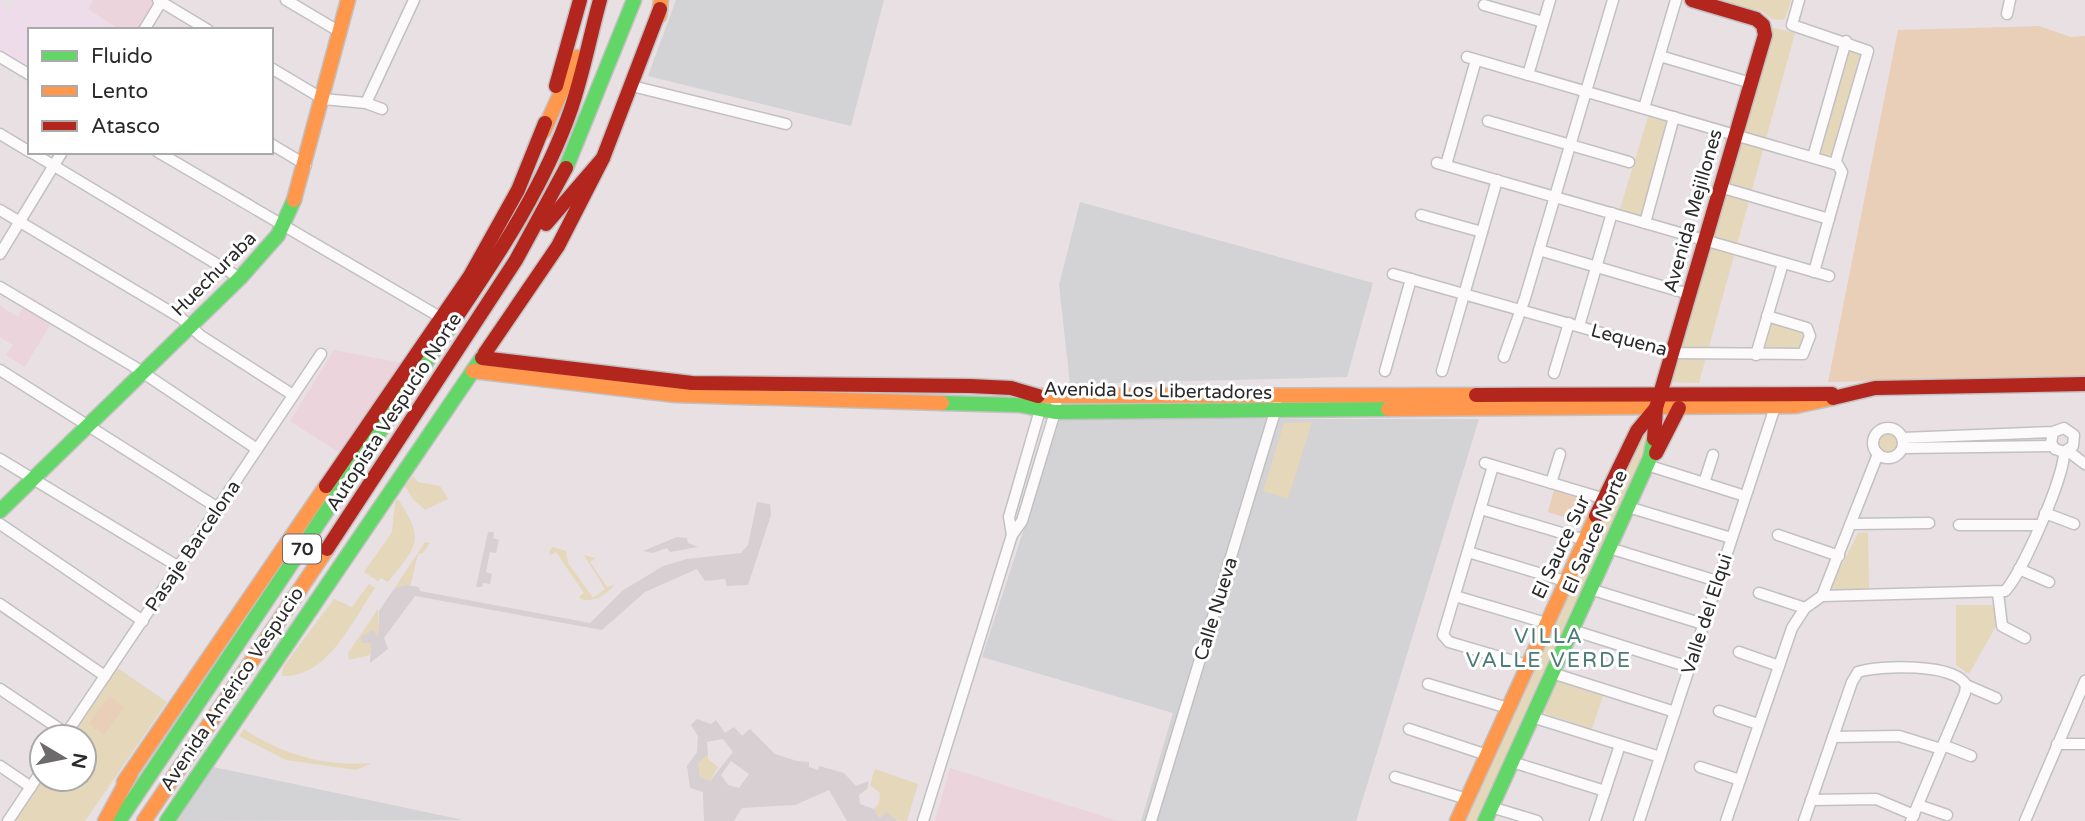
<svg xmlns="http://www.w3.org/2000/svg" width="2085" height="821" viewBox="0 0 2085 821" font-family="'Varela Round',sans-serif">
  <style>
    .industrial { fill: #d3d2d5 }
    .education { fill: #ebd4db }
    .medical { fill: #eedceb }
    .green { fill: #e5d7ba }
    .pitch { fill: #e9ceb8 }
    .plaza { fill: #d7cfd1; fill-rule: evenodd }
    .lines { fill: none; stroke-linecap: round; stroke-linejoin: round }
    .street-casing { stroke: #c2c1c2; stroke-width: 13 }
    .fast-casing { stroke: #c2c1c2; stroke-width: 17 }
    .slow-casing { stroke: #c2c1c2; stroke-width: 17 }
    .jam-casing { stroke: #c2c1c2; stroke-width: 17 }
    .street { stroke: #fcfafb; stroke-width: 10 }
    .fast { stroke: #63d668; stroke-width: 14 }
    .slow { stroke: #ff974d; stroke-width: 14 }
    .jam { stroke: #b3261e; stroke-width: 14 }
    .labels { text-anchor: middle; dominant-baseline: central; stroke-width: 6; stroke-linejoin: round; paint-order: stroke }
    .shield { fill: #fff; stroke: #6a6a6a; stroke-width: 2 }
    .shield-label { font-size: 18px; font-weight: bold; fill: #2a2a2a }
    .street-label { font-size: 19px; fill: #2a2a2a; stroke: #fff }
    .neighbourhood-label { font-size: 21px; letter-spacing: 2px; fill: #4a7b76; stroke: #fff }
  </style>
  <rect width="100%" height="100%" fill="#e8e0e3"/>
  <g class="industrial">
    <path d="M676,0H884L851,126L648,76Z"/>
    <path d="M1080,202L1373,283L1347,377L1070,384L1059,285Z"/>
    <path d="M1060,419H1479L1356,821H1141L1173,713L982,657Z"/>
    <path d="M209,766L463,820L177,821Z"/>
  </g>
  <g class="education">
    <path d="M93,0H153V5L139,30H121L88,9Z"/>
    <path d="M0,306L18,317L24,306L51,323L25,367L6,355L13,345L0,337Z"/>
    <path d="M334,350L402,363L340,453L290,421Z"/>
    <path d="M950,768L1118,821H935Z"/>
  </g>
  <path class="medical" d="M15,0H90L92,2L88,10L121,30H30V70L0,52V3L9,9Z"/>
  <g class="green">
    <path d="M1720,0H1790L1791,1L1784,20L1772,19L1762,11Z"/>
    <path d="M1770,27L1795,33L1699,383L1668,382Z"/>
    <path d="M1859,47L1863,58L1831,160L1819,154L1847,51Z"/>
    <path d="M1649,114L1668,120L1643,216L1619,212Z"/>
    <path d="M1770,322L1806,332L1801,350L1763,349Z"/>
    <path d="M1312,422L1288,499L1263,491L1284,423Z"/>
    <path d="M1648,426L1650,436L1642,460L1607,544L1478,821H1461L1639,433Z"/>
    <circle cx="1888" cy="443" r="12"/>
    <path d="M413,476L418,482L440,486L448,499L425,510L413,499L405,486Z"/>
    <path d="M398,499C425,541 418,544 388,582L381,578L378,581L364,572L392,532L395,502Z"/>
    <path d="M1868,532L1869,590L1830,589L1858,533Z"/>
    <path d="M425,542L430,543L423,553L418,554L410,587L394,589Z"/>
    <path d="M552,547L566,551L568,563L593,598L605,589L584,555L595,558L590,562L607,587L614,585C606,595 594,603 581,599L579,597L584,593L556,552L551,555L549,552Z"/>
    <path d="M369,584L375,588C352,621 328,678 282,676L283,667L334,599L352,607Z"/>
    <path d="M1956,605H1996V626L1969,674L1956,665Z"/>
    <path d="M378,609V638L366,641L371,643L370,655L349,660L348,653Z"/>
    <path d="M116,667L167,702L85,821H9L42,779H84V737H67Z"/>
    <path d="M1556,676L1604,693L1592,729L1544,713Z"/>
    <path d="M244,729C282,755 326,767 372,763L356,770L286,760L239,736Z"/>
    <path d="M708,754V759L718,767L710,781L700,777L698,763Z"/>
    <path d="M875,769L918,784L907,821L880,819L874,809L879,803L880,793L870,785Z"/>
  </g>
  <g class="pitch">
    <path d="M2039,26L2071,37L2085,36V377L1828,382L1898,30Z"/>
    <path d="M1554,490L1590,500L1583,523L1548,512Z"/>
    <path d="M109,696L124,707L104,735L89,724Z"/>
  </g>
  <g class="plaza">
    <path d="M757,502L770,504L771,515L748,585L727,586L725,579L705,581L697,569L645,592L602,630L415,596L384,638L388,649L370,663L371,643H362L361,637L373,630L378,637L379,611L394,589L406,585L419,587L420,591L590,623L622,591L663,566L687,559L741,553L748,545Z"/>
    <path d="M488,532H494L493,538L499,540L496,553L490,552L486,572L492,574L490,584L483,583L482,587H476Z"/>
    <path d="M677,537L687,538L688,543L698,547L670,552L667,548L653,553L643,551Z"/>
    <path d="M697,719L711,724L716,720L725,733L734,727L742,736L750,729L775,754L797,761L809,762V767L818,770L819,766L844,773L856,786L869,781L867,789L859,795L860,804L874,809L880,819L886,812L897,821H847L829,790L795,805L742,808L734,821H704L703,792L690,788L687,766L697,752L698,736L691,725ZM723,739L733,752L710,781L700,777L698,763L708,754L707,742ZM731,761L749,774L739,788L728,785L721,775Z"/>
  </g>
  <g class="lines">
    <g class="street-casing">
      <g id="street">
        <path d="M158,0L208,30"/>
        <path d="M286,0L340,32"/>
        <path d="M1799,0L1792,25L1868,51L1835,164"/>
        <path d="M1484,5L1543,22"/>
        <path d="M2007,14L2010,0"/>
        <path d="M144,30L161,2"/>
        <path d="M1660,56L1751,83"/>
        <path d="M0,57L30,75"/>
        <path d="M1467,57L1838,165L1842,172L1814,272"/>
        <path d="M271,68L323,99L366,103L382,109"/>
        <path d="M1528,75L1550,0"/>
        <path d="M632,86L786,124"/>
        <path d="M366,103L414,0"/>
        <path d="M1644,108L1676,0"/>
        <path d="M1488,121L1629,162"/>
        <path d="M0,134L30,152"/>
        <path d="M271,144L306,165"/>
        <path d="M31,152L240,278"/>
        <path d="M158,152L440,317"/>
        <path d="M1813,157L1846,41"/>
        <path d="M1437,163L1829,276"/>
        <path d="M1446,165L1476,60"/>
        <path d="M1720,187L1829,219"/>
        <path d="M0,210L181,318L201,336L293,395"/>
        <path d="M1421,215L1482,232"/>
        <path d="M1645,223L1674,117"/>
        <path d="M1539,250L1689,294"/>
        <path d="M0,254L62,152"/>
        <path d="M1393,274L1672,353L1803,354L1810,336L1807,328L1767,316"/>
        <path d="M0,287L133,366L257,449"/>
        <path d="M1579,326L1612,213"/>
        <path d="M1756,355L1783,263"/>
        <path d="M1504,357L1525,298L1613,0"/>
        <path d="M0,370L218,508"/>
        <path d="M1385,371L1411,279"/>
        <path d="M1442,371L1497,180"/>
        <path d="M1554,373L1569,323"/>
        <circle cx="1888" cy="443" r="15"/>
        <path d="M1902,438L2053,432L2064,428L2074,435L2073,446L2064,452L2055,449L2051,443L2053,432"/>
        <path d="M1903,448L2052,446"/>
        <path d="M2068,451L2085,464"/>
        <path d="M0,459L179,567"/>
        <path d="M1485,463L1605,499"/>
        <path d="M1647,465L1745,496"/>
        <path d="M1493,466L1443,635L1449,642L1527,665"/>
        <path d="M1551,483L1560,454"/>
        <path d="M1704,483L1713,455"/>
        <path d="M1628,507L1731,538"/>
        <path d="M1481,509L1585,540"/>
        <path d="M2045,513L2074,524"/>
        <path d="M0,524L143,621"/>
        <path d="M1853,524L1929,523"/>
        <path d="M1959,525H2039"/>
        <path d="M1012,535L1009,517L1042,403"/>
        <path d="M1778,535L1839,556"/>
        <path d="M1609,548L1717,581"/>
        <path d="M1468,552L1565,581"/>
        <path d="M2019,569L2049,582"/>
        <path d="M1590,589L1703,624"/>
        <path d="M1759,593L1805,608"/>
        <path d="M1998,593L2002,626L2025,638"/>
        <path d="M1455,596L1546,623"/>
        <path d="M1822,596L2005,591C2022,573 2065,476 2064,452"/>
        <path d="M0,604L105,676"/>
        <path d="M1572,630L1689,667"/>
        <path d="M1739,652L1779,666"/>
        <path d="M1552,673L1675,712"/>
        <path d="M1428,684L1508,708"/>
        <path d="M1966,685L1996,698"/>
        <path d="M0,689L67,734"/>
        <path d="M1719,711L1758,724"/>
        <path d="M1532,717L1660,757"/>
        <path d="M1409,729L1487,755"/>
        <path d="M64,737L321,354"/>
        <path d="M1833,737L1899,736L1941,749"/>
        <path d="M2057,744H2085"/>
        <path d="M1943,745L1971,756"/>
        <path d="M1512,762L1605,791"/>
        <path d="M0,766L31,787"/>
        <path d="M1700,767L1740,780"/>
        <path d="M1395,777L1467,799"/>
        <path d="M1811,800L1876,799L1914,815"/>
        <path d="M1918,805L1947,815"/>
        <path d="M1491,807L1537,821"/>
        <path d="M8,821L42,770"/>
        <path d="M923,821L1012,535L1022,521L1055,412L1057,397"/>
        <path d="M1151,821L1277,405"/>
        <path d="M1595,821L1620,745"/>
        <path d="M1639,821L1775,407"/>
        <path d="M1726,821L1792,628L1805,608L1822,596L1878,454"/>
        <path d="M1804,821L1852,682L1858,672C1879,665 1955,663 1966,685"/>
        <path d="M1911,821L1965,693L1966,685"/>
        <path d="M2025,821L2085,681"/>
      </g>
    </g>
    <g class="fast-casing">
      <g id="fast">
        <path d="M566,168L634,0"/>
        <path d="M942,403L1019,405L1055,412L1388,409"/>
        <path d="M0,511L240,278L278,235L294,200"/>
        <path d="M119,821L457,316"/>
        <path d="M167,821L485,353"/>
        <path d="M1485,821L1650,458L1654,439"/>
      </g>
    </g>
    <g class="slow-casing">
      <g id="slow">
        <path d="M659,16L661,0"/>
        <path d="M543,132L577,57"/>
        <path d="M294,200L348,0"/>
        <path d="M473,371L675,395L942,403"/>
        <path d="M1038,396L1476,395"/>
        <path d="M1388,409L1796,406L1833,398"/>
        <path d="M124,782L326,486"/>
        <path d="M105,821L130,775"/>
        <path d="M144,821L327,549"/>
        <path d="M1457,821L1596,516"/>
      </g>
    </g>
    <g class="jam-casing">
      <g id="jam">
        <path d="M556,86L580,0"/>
        <path d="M546,224L603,158"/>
        <path d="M457,316C501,251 545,184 571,109C583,74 590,36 600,0"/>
        <path d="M485,353L558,246L603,158L660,9"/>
        <path d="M482,358L692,383L970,386L1011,388L1038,396"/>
        <path d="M1476,395L1832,394"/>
        <path d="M1833,398L1875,388L2085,384"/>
        <path d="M1654,439L1656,408L1765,35L1763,25L1756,19L1692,0"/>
        <path d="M1656,453L1679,408"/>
        <path d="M326,486L470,276L518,190L545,123"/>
        <path d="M1596,516L1637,431L1656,408"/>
        <path d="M327,549L516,260L566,168"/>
      </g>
    </g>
    <use href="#street" class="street"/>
    <use href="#fast" class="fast"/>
    <use href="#slow" class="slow"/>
    <use href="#jam" class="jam"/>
  </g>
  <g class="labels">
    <rect class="shield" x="283" y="534.5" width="38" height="29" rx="5"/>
    <g class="shield-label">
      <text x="302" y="549">70</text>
    </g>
    <g class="street-label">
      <text transform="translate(1693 211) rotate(-74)">Avenida Mejillones</text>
      <text transform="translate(214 274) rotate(-45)">Huechuraba</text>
      <text transform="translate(1629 340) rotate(15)">Lequena</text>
      <text transform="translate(1158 391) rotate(1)">Avenida Los Libertadores</text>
      <text transform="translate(394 412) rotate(-57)">Autopista Vespucio Norte</text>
      <text transform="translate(1595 532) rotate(-66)">El Sauce Norte</text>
      <text transform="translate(193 546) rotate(-56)">Pasaje Barcelona</text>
      <text transform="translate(1561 547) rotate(-65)">El Sauce Sur</text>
      <text transform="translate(1216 609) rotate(-73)">Calle Nueva</text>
      <text transform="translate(1707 614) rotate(-72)">Valle del Elqui</text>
      <text transform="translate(232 689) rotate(-56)">Avenida Américo Vespucio</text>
    </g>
    <g class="neighbourhood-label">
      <text x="1549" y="636">VILLA<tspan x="1549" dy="24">VALLE VERDE</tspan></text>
    </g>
  </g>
  <rect x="28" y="28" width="245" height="126" fill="#ffffff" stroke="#aaaaaa" stroke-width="2"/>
  <rect x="42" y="51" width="35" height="10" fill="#63d668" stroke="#aaaaaa" stroke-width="2"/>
  <text x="91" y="63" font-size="21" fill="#2a2a2a">Fluido</text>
  <rect x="42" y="86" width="35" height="10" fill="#ff974d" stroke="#aaaaaa" stroke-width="2"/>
  <text x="91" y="98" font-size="21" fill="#2a2a2a">Lento</text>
  <rect x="42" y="121" width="35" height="10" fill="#b3261e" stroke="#aaaaaa" stroke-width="2"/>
  <text x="91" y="133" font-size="21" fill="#2a2a2a">Atasco</text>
  <g transform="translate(63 758) rotate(100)"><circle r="33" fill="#ffffff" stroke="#aaaaaa" stroke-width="2"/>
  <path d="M0-5L12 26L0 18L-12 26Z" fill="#6c6a6b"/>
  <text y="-10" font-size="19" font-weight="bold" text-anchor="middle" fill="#2a2a2a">N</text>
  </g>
</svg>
